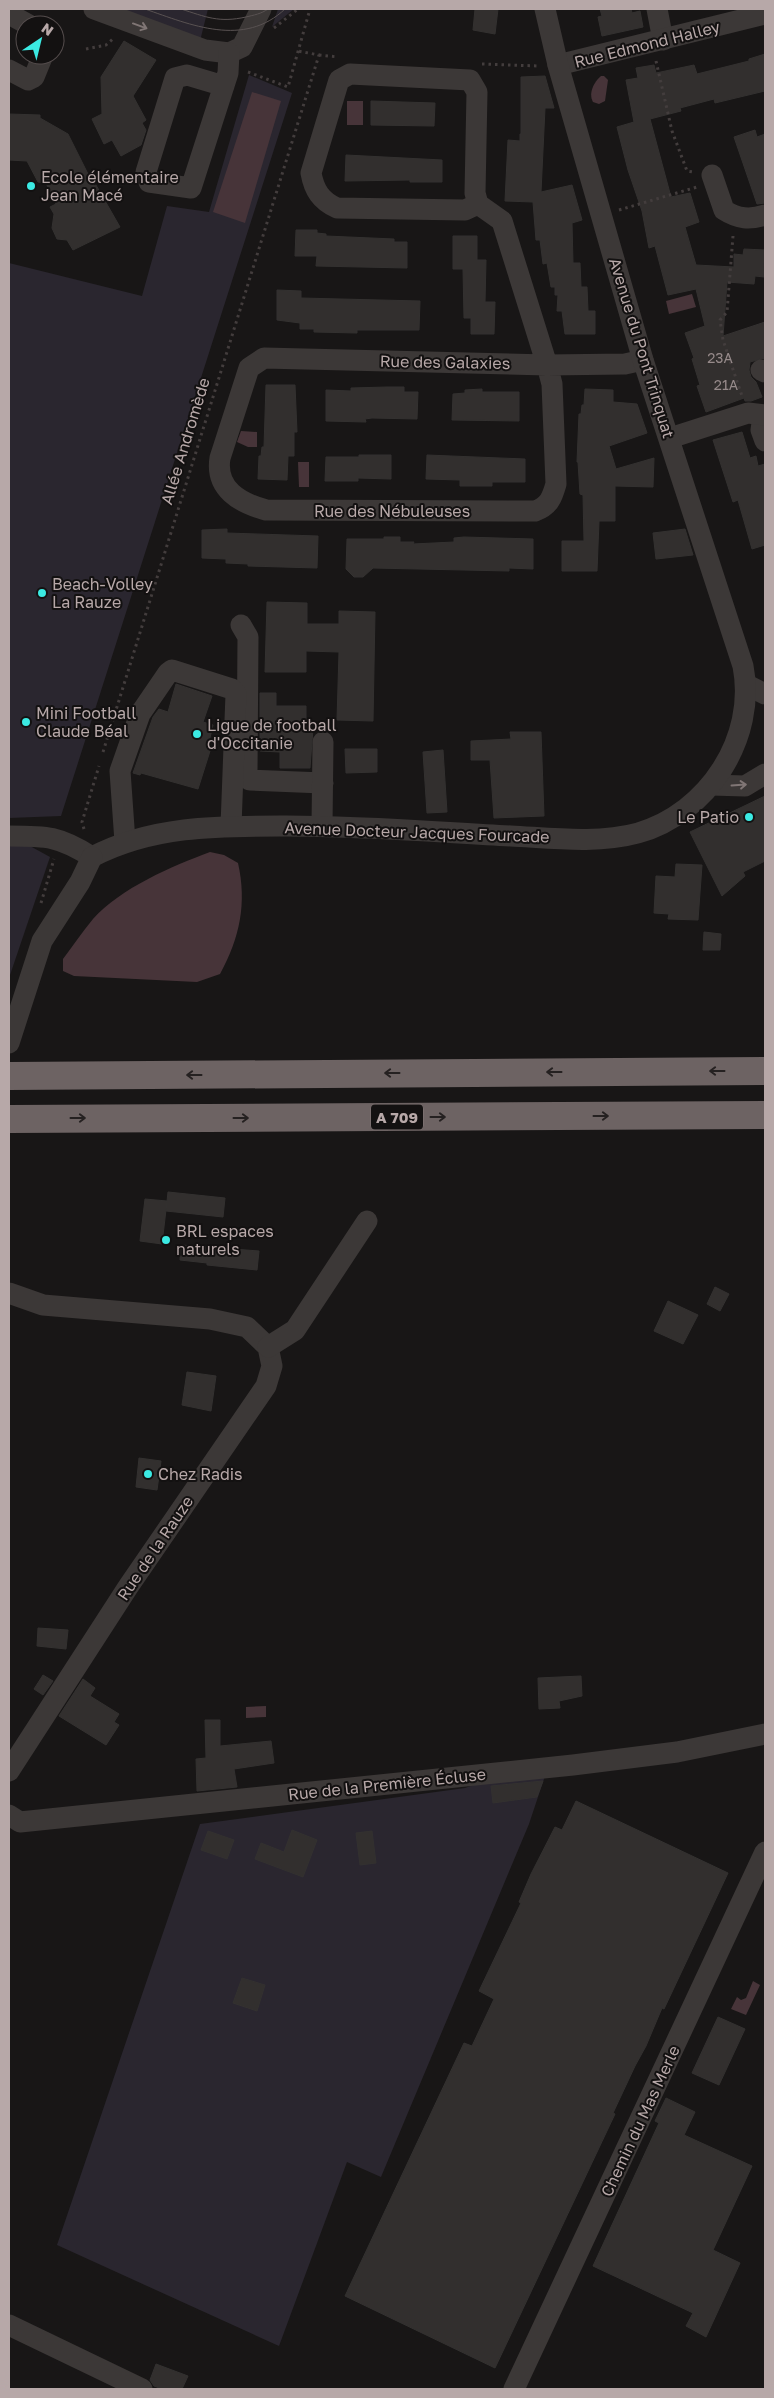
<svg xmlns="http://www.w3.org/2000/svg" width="774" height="2398" viewBox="0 0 774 2398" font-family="'Golos Text',sans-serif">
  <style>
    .green { fill: #2a262f }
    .water { fill: #473439 }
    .building { fill: #322f2e; stroke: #333130 }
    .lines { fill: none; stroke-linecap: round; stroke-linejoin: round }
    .path { stroke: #433d3d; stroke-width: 3; stroke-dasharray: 2.5 4; stroke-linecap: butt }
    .minor { stroke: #3c3837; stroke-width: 21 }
    .highway { stroke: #6d6363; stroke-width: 28 }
    .tram { stroke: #595252; stroke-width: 1 }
    .oneway { stroke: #807675 }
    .oneway2 { stroke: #252121 }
    .poi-dot { fill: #3beae3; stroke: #131111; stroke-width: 2 }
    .labels { text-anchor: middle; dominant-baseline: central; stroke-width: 4; stroke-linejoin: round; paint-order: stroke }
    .number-label { font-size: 14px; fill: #968a8a }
    .shield { fill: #131111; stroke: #867b7b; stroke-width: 1 }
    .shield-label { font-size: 15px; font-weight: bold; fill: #b7a8a8 }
    .street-label { font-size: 16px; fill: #b7a8a8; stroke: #131111 }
    .poi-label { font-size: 16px; fill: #b7a8a8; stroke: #131111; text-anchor: start }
  </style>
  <rect width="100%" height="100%" fill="#181616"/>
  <g class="green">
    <path d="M112,9H208L200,41Z"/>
    <path d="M278,9H294L272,27Z"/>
    <path d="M249,75L292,93L61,816L9,818V263L142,296L167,206L209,212Z"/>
    <path d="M9,846H30L50,857L9,978Z"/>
    <path d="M545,1776L529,1824L381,2177L347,2162L279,2346L57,2245L200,1824L465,1788L482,1782Z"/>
  </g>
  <g class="water">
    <path d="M601,76H604L608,80L605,101L599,104L593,102C588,93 594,82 601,76Z"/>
    <path d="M252,92L281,101L245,223L213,212Z"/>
    <rect x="347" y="101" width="16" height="24"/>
    <path d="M692,294L696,307L669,314L666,301Z"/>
    <path d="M241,431L257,432V447H248L237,442Z"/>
    <path d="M298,462H309V487H299Z"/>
    <path d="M210,852L224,855L238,863C247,903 240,938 220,974L197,982L74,976L63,971V959C73,946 82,932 93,919C121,888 172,866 210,852Z"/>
    <path d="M266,1706V1717L246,1718V1707Z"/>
    <path d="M753,1981L760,1985L746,2015L731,2009L737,1997L741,2000L746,1998Z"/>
  </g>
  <g class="building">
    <path d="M475,9H498L495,34L473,30Z"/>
    <path d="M600,9H631L632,13L640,11L643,27L602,36L598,17L602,16Z"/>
    <path d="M124,41L156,60L133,96L146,120L142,123L146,130L141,145L121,156L112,140L104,144L92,119L102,114L101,77Z"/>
    <path d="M765,54V91L715,103L714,99L680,108L681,111L650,119L671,197L690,193L699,222L685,227L696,265L734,267V254L743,255L744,249L765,250L764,277L755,276L754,284L727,282L723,336L765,322V358L750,362L749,370L751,377L756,382L762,397L751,401H745L744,398L706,412L697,386L700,385L692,359L694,358L685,333L705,326L696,289L668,295L655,246L649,248L642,211L628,170L617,127L634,122L626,80L638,78L636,68L654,65L656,73L694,65L697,74L749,61V59Z"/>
    <path d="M545,76L554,108H545L541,192L572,185L582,220L572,223L573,263H580L581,287H587L588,311H595V334H565L562,311H557L558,295H555V287H551L547,263L543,264L540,240H536L533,202L505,201L508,140L520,141V134H521V77Z"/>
    <path d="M371,101L435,103L434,126L371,125Z"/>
    <path d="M9,114L40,115V118L68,134L94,186L96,185L120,227L73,250L67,240L57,239L52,228L54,214L50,207L56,204L46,183L38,182L27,161L9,160Z"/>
    <path d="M755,130L757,137L765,134V203L757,204L734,137Z"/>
    <path d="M346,155L442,160V182H410V180L345,181Z"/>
    <path d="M296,230H317V233L326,234V236L394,239V242H407V268L316,266L317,256H295Z"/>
    <path d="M453,236H477V260H486L485,302H495L494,334H471V318H464L463,269H453Z"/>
    <path d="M277,290L301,291V298L420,301L419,330H357V333L314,332V329H300V323L277,320Z"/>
    <path d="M266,385H295L297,432H294V456H288L287,480L258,479L259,456H261L262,447H264Z"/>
    <path d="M387,387H404V392H418L417,419L372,418L365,419L366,422L326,421V390L351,391V388Z"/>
    <path d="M482,389V392H519V421L452,420L453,394L465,393V390Z"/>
    <path d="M585,389L613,390V402L637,404L647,433L609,446L616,469L654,458L653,487L615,486V521H599L597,571H562V541H584L583,495L580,494L578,462H577L579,414H581L582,405H584Z"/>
    <path d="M742,432L750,458L756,456L758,466L765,464V545L752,549L738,500L733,502L713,440Z"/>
    <path d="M359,455H391V479L358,478V481H325L326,457H359Z"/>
    <path d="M427,455L525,459V482H492V486H460V480L426,479Z"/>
    <path d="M227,529V533L318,536L317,568L248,566V564L226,563V559L202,558V530Z"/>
    <path d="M685,529L693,555L656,559L653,533Z"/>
    <path d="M384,537H400V542H414L413,544L454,542V538L464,537L533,539V569L509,568V571L373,568L363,577H354L346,569L347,539H384Z"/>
    <path d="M267,602L307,603V624H339V611L375,612L373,721L337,720L339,652L306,651V672H265Z"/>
    <path d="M176,684L212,696L203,722L213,725L207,750L210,751L198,789L141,773L140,775L133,773L153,717L159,709L168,712Z"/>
    <path d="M260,693H276V706H306V729H313L310,768H280V752L260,751Z"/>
    <path d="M510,732H541L544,816L494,818L490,760H471V741L511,739Z"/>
    <path d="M345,749H377V772L346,773Z"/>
    <path d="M443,750L447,812L427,813L423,752Z"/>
    <path d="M765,796V861L743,872L745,876L722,896L690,832Z"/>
    <path d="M676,864L702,865L698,920L668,919L669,914L654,913L656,876L675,877Z"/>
    <path d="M704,932L721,934L720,950H703Z"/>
    <path d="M168,1192L225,1198L223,1217L166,1211Z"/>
    <path d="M145,1199L167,1201L162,1244L140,1241Z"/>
    <path d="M181,1245L259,1251L257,1270L207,1265V1263L180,1260Z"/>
    <path d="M715,1287L729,1294L720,1311L707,1304Z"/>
    <path d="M668,1301L698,1315L683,1344L654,1331Z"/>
    <path d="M187,1372L216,1376L211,1411L182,1405Z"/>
    <path d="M139,1458L161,1461L157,1490L136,1487Z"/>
    <path d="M38,1628L68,1630L66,1649L37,1646Z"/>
    <path d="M43,1675L53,1681L43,1695L34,1689Z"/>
    <path d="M581,1676L582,1696L559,1701L560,1708L539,1709L538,1678Z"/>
    <path d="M83,1679L95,1688L90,1696L119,1714L114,1722L119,1725L106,1745L59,1716Z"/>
    <path d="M205,1720H220V1746L271,1741L274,1763L234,1769L237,1787L197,1791L196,1759L206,1758Z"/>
    <path d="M543,1781L537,1797L493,1803L491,1786Z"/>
    <path d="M576,1801L728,1873L664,2009L662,2008L646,2046L635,2066L613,2113L615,2114L495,2368L345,2296L464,2043L472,2046L494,1999L479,1991L521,1903L519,1902L531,1874L555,1827L562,1830Z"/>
    <path d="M292,1830L317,1840L303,1877L255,1859L261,1843L284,1852Z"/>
    <path d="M208,1831L234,1840L227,1859L201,1850Z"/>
    <path d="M372,1831L376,1863L360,1865L356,1833Z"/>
    <path d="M242,1978L265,1985L257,2011L233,2003Z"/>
    <path d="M718,2017L745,2029L719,2085L692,2073Z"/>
    <path d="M666,2098L695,2112L684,2135L752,2166L713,2250L740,2263L706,2337L686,2326L693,2313L593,2266L659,2123L655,2121Z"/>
    <path d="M156,2364L188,2376L182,2389H162L154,2386L150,2380Z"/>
  </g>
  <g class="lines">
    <g class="path">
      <path d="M274,28L298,9"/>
      <path d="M86,49L106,45L115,37"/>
      <path d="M319,55L338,57"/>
      <path d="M656,61L672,131L687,171L693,172"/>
      <path d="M482,64L538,66"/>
      <path d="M248,72L288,87L310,9"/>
      <path d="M619,210L697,187"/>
      <path d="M733,236L727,312L720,320L723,340L742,396"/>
      <path d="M103,752L319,55L298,51"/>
      <path d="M84,829L82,822L99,766"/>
      <path d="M41,903L54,859"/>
    </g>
    <g class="minor">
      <path d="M94,9L205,50L229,53L242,47L261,9"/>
      <path d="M657,9L663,40"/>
      <path d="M9,14L29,25"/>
      <path d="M558,65L765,14"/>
      <path d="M9,70L28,80L34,77L43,55"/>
      <path d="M224,86L187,75L175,78L146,172L149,182L191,188L228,73L229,53"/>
      <path d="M712,175L724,210C738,219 750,220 765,215"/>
      <path d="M478,204L465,210L337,208C321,201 314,190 311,173L339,80L350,74L470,80L477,92L475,193L478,204L502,221L547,365L552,384L556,484C552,498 549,506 535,511L266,510C240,503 215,489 220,458L249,368L264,358L547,365L625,364L643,360"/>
      <path d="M761,370L765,372"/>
      <path d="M763,416L761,430L765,441"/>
      <path d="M670,438L748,413L765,415"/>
      <path d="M241,625L248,637L247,773L250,780L323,783"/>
      <path d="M747,685L765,694"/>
      <path d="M711,785L745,786L765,774"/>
      <path d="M322,826L323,742"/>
      <path d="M9,836C47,836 59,836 92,857"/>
      <path d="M125,842L120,771L140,714L168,673L172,670L232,689L236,694L231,826"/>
      <path d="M92,857C153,825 220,826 287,826C362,826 436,832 511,836C551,838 598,844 638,833C708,813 757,738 743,666L643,360L558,65L545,9"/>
      <path d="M9,1043L42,941L80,882L92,857"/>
      <path d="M9,1293L43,1305L210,1319L247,1327L268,1347L272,1366L266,1386L128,1587L9,1771"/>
      <path d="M268,1347L295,1330L367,1221"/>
      <path d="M9,1815L20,1822L573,1765L677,1752L765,1734"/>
      <path d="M9,2325L142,2389"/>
      <path d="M514,2389L765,1852"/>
    </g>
    <g class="highway">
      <path d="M9,1076L765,1071"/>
      <path d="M9,1119L765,1115"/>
    </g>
    <g class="tram">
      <path d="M145,9C191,25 244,48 285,9"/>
      <path d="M181,9C206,17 219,23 246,17C254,15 261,14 268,9"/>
    </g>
  </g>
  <defs><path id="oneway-shaft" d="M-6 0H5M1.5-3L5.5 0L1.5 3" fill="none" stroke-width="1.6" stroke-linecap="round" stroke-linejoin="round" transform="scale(1.25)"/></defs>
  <g class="oneway">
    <use href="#oneway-shaft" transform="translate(140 26) rotate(20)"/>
    <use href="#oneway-shaft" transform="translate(739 785) rotate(-4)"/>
  </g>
  <g class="oneway2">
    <use href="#oneway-shaft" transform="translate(717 1071) rotate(-180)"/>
    <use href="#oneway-shaft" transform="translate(554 1072) rotate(180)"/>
    <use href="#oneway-shaft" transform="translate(392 1073) rotate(180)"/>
    <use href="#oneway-shaft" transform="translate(194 1075) rotate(180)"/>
    <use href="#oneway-shaft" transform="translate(601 1116)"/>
    <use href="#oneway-shaft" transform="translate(438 1117)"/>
    <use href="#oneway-shaft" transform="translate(78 1118)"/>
    <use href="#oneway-shaft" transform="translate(241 1118)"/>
  </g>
  <g class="poi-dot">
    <circle cx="31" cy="186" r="5"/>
    <circle cx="42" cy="593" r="5"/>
    <circle cx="26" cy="722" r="5"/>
    <circle cx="197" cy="734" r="5"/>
    <circle cx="749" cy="817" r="5"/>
    <circle cx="166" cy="1240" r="5"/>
    <circle cx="148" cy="1474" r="5"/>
  </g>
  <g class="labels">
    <g class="number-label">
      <text x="720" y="357">23A</text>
      <text x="726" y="384">21A</text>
    </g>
    <rect class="shield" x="371" y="1104.5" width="52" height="25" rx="4"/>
    <g class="shield-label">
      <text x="397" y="1117">A 709</text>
    </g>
    <g class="street-label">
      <text transform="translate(647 44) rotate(-14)">Rue Edmond Halley</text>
      <text transform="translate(642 348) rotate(73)">Avenue du Pont Trinquat</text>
      <text transform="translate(445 362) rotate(1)">Rue des Galaxies</text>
      <text transform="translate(185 441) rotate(-73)">Allée Andromède</text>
      <text x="392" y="511">Rue des Nébuleuses</text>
      <text transform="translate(417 832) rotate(2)">Avenue Docteur Jacques Fourcade</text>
      <text transform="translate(155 1548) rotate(-56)">Rue de la Rauze</text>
      <text transform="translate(387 1784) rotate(-6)">Rue de la Première Écluse</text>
      <text transform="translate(640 2121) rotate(-65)">Chemin du Mas Merle</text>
    </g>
    <g class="poi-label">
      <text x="41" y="177">Ecole élémentaire<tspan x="41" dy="18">Jean Macé</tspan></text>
      <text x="52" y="584">Beach-Volley<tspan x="52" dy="18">La Rauze</tspan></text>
      <text x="36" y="713">Mini Football<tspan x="36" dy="18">Claude Béal</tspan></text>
      <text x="207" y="725">Ligue de football<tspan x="207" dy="18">d'Occitanie</tspan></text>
      <text x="739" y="817" text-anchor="end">Le Patio</text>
      <text x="176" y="1231">BRL espaces<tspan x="176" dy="18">naturels</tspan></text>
      <text x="158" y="1474">Chez Radis</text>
    </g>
  </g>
  <rect width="774" height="2398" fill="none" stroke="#b7a8a8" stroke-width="20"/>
  <g transform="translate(40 40) rotate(35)"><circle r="24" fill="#131111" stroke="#554d4d"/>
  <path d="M0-4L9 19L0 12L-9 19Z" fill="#3beae3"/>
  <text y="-8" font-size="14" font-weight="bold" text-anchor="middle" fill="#b7a8a8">N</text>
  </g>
</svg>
